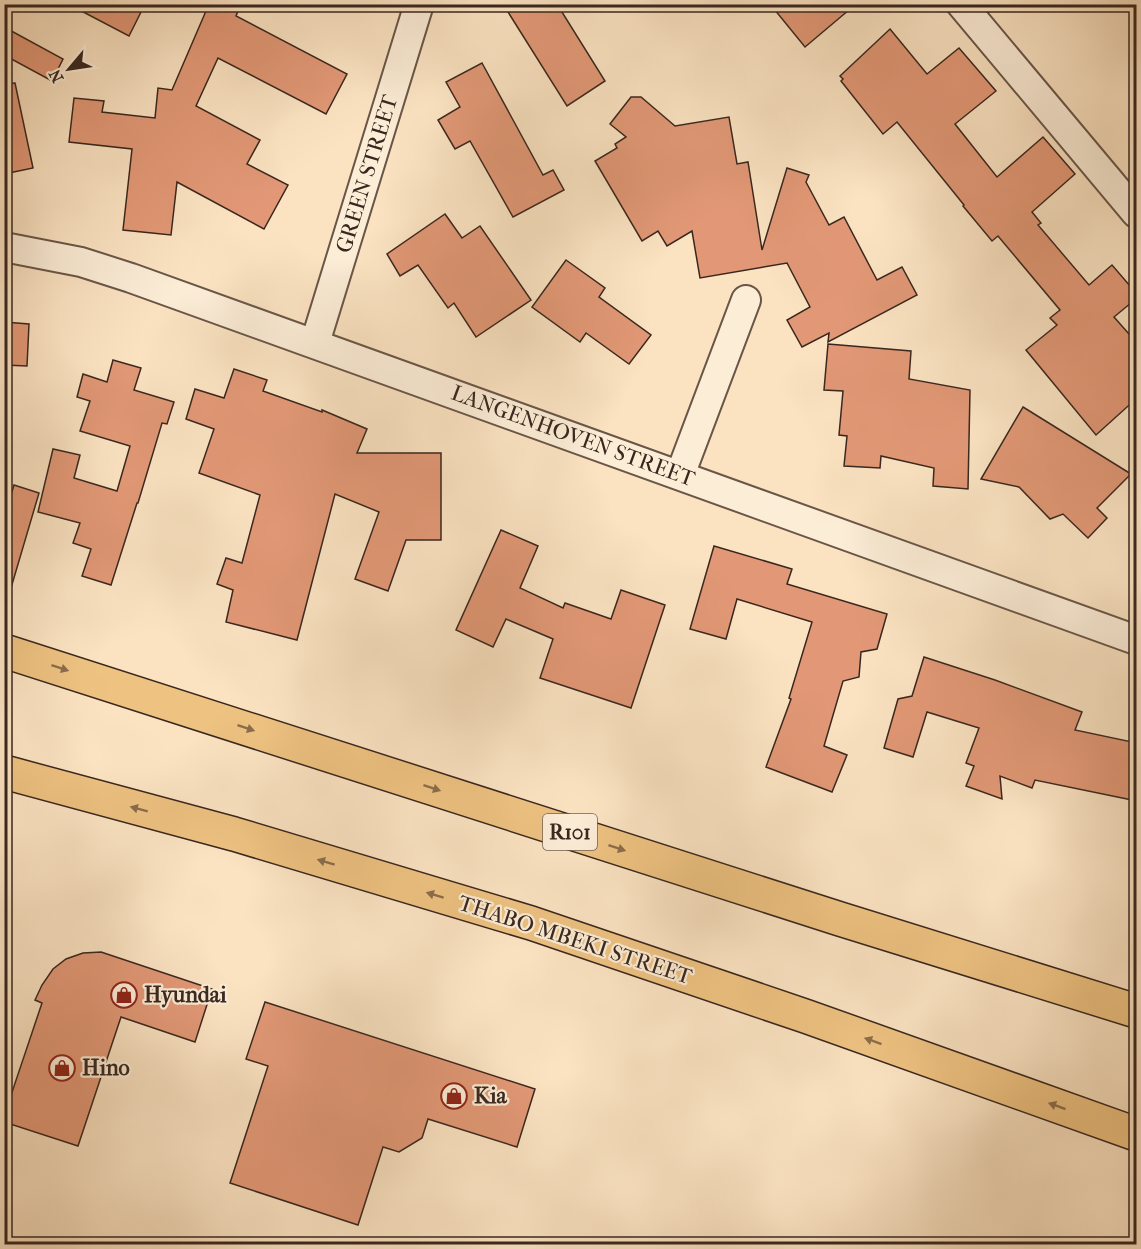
<svg xmlns="http://www.w3.org/2000/svg" width="1141" height="1249" viewBox="0 0 1141 1249" font-family="'IM FELL French Canon',serif">
  <style>
    .building { fill: #e29876; stroke: #39271f; stroke-width: 1.5 }
    .lines { fill: none; stroke-linecap: round; stroke-linejoin: round }
    .minor-casing { stroke: #6a5648; stroke-width: 32 }
    .primary-casing { stroke: #39271f; stroke-width: 36 }
    .minor { stroke: #fcedd7; stroke-width: 28 }
    .primary { stroke: #eec281; stroke-width: 33 }
    .oneway { fill: #8a6d4b }
    .labels { text-anchor: middle; dominant-baseline: central; stroke-width: 4.5; stroke-linejoin: round; paint-order: stroke }
    .shield { fill: #fcedd7; stroke: #746256; stroke-width: 1.5 }
    .shield-label { font-size: 21px; font-weight: bold; fill: #39271f }
    .street-label { font-size: 22px; fill: #39271f; stroke: #fcedd7 }
    .poi-label { font-size: 22px; font-weight: bold; fill: #39271f; stroke: #fcedd7; text-anchor: start }
  </style>
  <rect width="100%" height="100%" fill="#fbe3c2"/>
  <filter id="stains"><feTurbulence type="fractalNoise" baseFrequency=".00333" numOctaves="4"/><feColorMatrix values="0 0 0 0 .2 0 0 0 0 .09 0 0 0 0 .02 0 0 0 .5 -.17"/></filter>
  <radialGradient id="worn" r=".72"><stop offset=".6" stop-color="#630" stop-opacity="0"/><stop offset="1" stop-color="#630" stop-opacity=".3"/></radialGradient>
  <g class="building">
    <path d="M68,4H145L129,36Z"/>
    <path d="M209,4H224L238,11L236,16L347,74L326,114L218,58L196,106L260,140L247,164L288,185L264,229L177,182L171,235L123,230L132,149L69,142L74,98L104,101L102,112L155,118L158,88L172,90Z"/>
    <path d="M503,4H557L605,81L567,106Z"/>
    <path d="M770,4H856L805,47Z"/>
    <path d="M4,27L63,59L52,81L4,55Z"/>
    <path d="M890,29L927,74L959,48L996,91L955,124L997,177L1043,137L1075,174L1032,212L1041,223L1038,225L1089,285L1112,265L1137,294V298L1114,317L1137,343V398L1096,435L1026,350L1057,325L1050,318L1060,310L998,236L992,241L963,206L964,205L897,122L883,134L841,81L843,79L840,76Z"/>
    <path d="M482,63L543,175L553,170L564,190L513,217L470,141L455,149L438,120L460,107L446,82Z"/>
    <path d="M15,83L33,168L4,174V84Z"/>
    <path d="M631,97H641L675,126L729,117L737,164L748,162L762,250L787,168L809,175L806,182L829,225L844,217L877,280L902,267L917,295L828,342L829,333L802,347L787,320L810,307L787,263L700,278L692,231L667,246L658,231L642,241L595,161L617,148L615,144L626,137L610,124Z"/>
    <path d="M445,214L462,238L480,226L531,300L476,337L454,303L448,308L418,265L400,276L387,254Z"/>
    <path d="M566,260L605,288L599,297L651,335L629,364L586,333L580,342L532,307Z"/>
    <path d="M4,322L29,324L27,366L4,365Z"/>
    <path d="M828,344L911,351L909,379L970,390L968,489L933,486L934,468L881,456L880,468L844,466L847,436L839,435L843,391L824,390Z"/>
    <path d="M113,360L141,368L134,390L174,402L167,424L162,423L138,503H137L111,585L82,576L91,549L73,543L80,523L38,512L53,449L80,455L74,478L117,491L130,446L80,431L90,401L77,397L83,374L107,382Z"/>
    <path d="M234,369L267,380L263,391L322,412V410L367,429L357,453H441V540H406L388,591L355,579L379,512L335,494L297,640L226,622L233,590L217,584L226,558L242,563L260,495L199,473L214,429L186,419L195,389L224,398Z"/>
    <path d="M1023,407L1131,474L1097,508L1107,518L1088,538L1063,514L1050,519L1019,487L981,479Z"/>
    <path d="M14,485L39,493L11,588L4,587V518Z"/>
    <path d="M501,530L538,546L520,588L563,608L565,603L611,619L621,590L665,605L631,708L540,678L553,639L506,619L493,647L456,630Z"/>
    <path d="M714,546L792,569L787,584L887,614L877,649L861,652L859,677L843,681L824,746L847,755L832,792L766,767L791,699L789,698L812,622L737,599L726,639L690,629Z"/>
    <path d="M924,657L995,680L1082,712L1075,730L1137,743V801L1035,780L1032,788L1000,776L1002,799L966,786L974,766L966,763L979,728L927,712L913,757L884,748L898,699L912,696Z"/>
    <path d="M101,952L212,989L195,1042L121,1017L78,1146L4,1122V1116L42,1003L35,1000L42,985L53,969L66,959L83,953Z"/>
    <path d="M265,1002L535,1089L517,1147L428,1119L422,1138L399,1152L383,1147L358,1225L230,1183L268,1066L246,1059Z"/>
  </g>
  <g class="lines">
    <g class="minor-casing">
      <g id="minor">
        <path d="M961,4L1136,213"/>
        <path d="M4,247L81,262L131,278L1136,640"/>
        <path d="M315,343L419,4"/>
        <path d="M680,475L746,300"/>
      </g>
    </g>
    <g class="primary-casing">
      <g id="primary">
        <path d="M4,651L840,919L1136,1011"/>
        <path d="M4,772L234,834L531,923L805,1016L1136,1134"/>
      </g>
    </g>
    <use href="#minor" class="minor"/>
    <use href="#primary" class="primary"/>
  </g>
  <defs><path id="oneway-solid" d="M-6-.8H1V-3.2L6.5 0L1 3.2V.8H-6Z" transform="scale(1.5)"/></defs>
  <g class="oneway">
    <use href="#oneway-solid" transform="translate(60 668) rotate(18)"/>
    <use href="#oneway-solid" transform="translate(246 728) rotate(18)"/>
    <use href="#oneway-solid" transform="translate(432 788) rotate(18)"/>
    <use href="#oneway-solid" transform="translate(139 809) rotate(-165)"/>
    <use href="#oneway-solid" transform="translate(617 848) rotate(18)"/>
    <use href="#oneway-solid" transform="translate(326 862) rotate(-163)"/>
    <use href="#oneway-solid" transform="translate(435 895) rotate(-163)"/>
    <use href="#oneway-solid" transform="translate(873 1041) rotate(-160)"/>
    <use href="#oneway-solid" transform="translate(1057 1106) rotate(-160)"/>
  </g>
  <defs>
    <g id="shop-ring" transform="scale(1.35)"><circle r="9.5" fill="#fcedd7" stroke="#8f2418" stroke-width="1.5"/><path d="M-5-2.5h2.3a2.7 3.5 0 0 1 5.4 0H5L5.5 6h-11ZM-1.5-2.5h3a1.5 2.3 0 0 0-3 0Z" fill="#8f2418"/></g>
  </defs>
  <g fill-rule="evenodd">
    <use href="#shop-ring" x="124" y="995"/>
    <use href="#shop-ring" x="62" y="1068"/>
    <use href="#shop-ring" x="454" y="1096"/>
  </g>
  <g class="labels">
    <rect class="shield" x="543" y="814" width="54" height="36" rx="4.5"/>
    <g class="shield-label">
      <text x="570" y="832">R101</text>
    </g>
    <g class="street-label">
      <text transform="translate(367 174) rotate(-73)">GREEN STREET</text>
      <text transform="translate(573 436) rotate(20)">LANGENHOVEN STREET</text>
      <text transform="translate(575 940) rotate(18)">THABO MBEKI STREET</text>
    </g>
    <g class="poi-label">
      <text x="144" y="995">Hyundai</text>
      <text x="82" y="1068">Hino</text>
      <text x="474" y="1096">Kia</text>
    </g>
  </g>
  <rect width="1141" height="1249" fill="none" stroke="#fbe3c2" stroke-width="24"/>
  <rect x="6" y="6" width="1129" height="1237" fill="none" stroke="#39271f" stroke-width="3"/>
  <rect x="12" y="12" width="1117" height="1225" fill="none" stroke="#39271f" stroke-width="1.5"/>
  <g transform="translate(69 69) rotate(241)" stroke="#fcedd7" stroke-width="4.5" paint-order="stroke">
  <path d="M0-4.5L10 22L0 15L-10 22Z" fill="#39271f"/>
  <text y="-9" font-size="16" font-weight="bold" text-anchor="middle" fill="#39271f">N</text>
  </g>
  <rect width="100%" height="100%" filter="url(#stains)"/>
  <rect width="100%" height="100%" fill="url(#worn)"/>
</svg>
